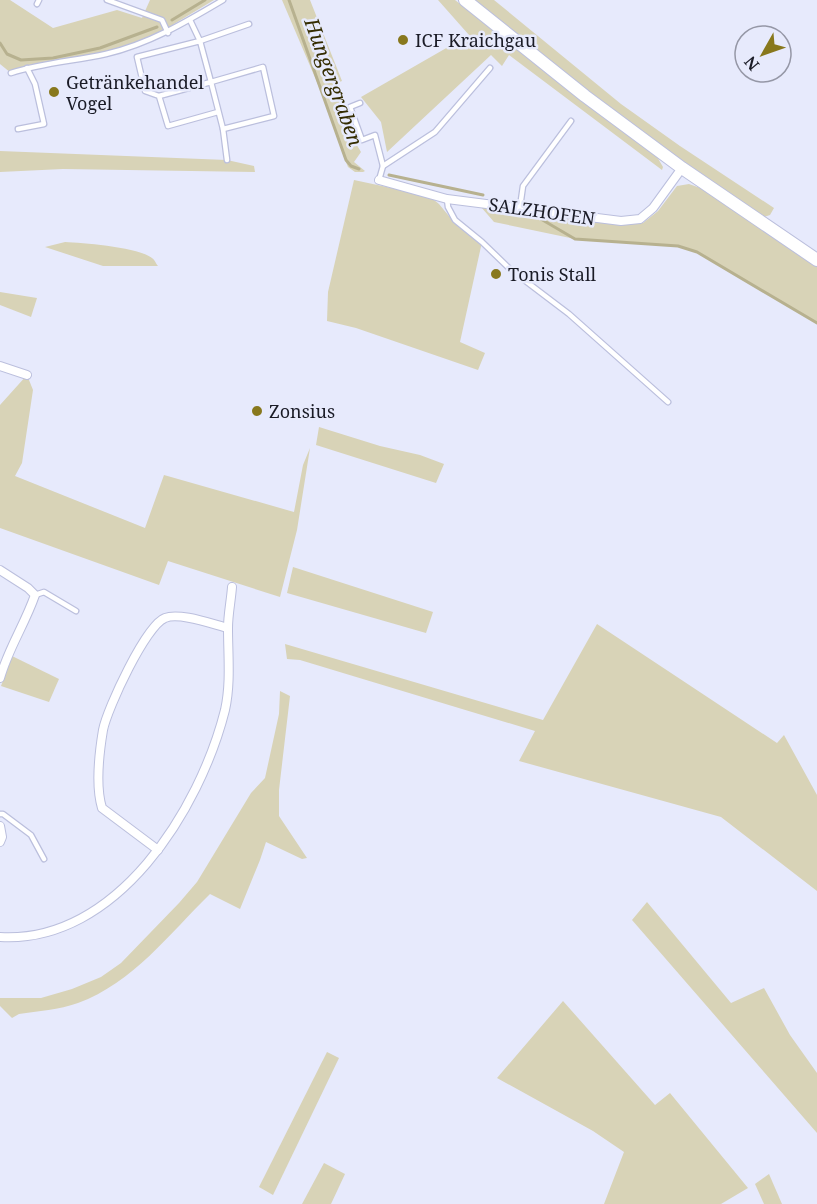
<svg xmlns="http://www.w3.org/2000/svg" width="817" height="1204" viewBox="0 0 817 1204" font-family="'Noto Serif',serif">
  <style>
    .green { fill: #d8d3b7 }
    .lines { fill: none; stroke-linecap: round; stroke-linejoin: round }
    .stream { stroke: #b7b18f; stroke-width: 3 }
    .lane-casing { stroke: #bbbfdd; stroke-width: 7 }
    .street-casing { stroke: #bbbfdd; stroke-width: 10 }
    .secondary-casing { stroke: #bbbfdd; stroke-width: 14 }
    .lane { stroke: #fff; stroke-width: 4.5 }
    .street { stroke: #fff; stroke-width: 8 }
    .secondary { stroke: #fff; stroke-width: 12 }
    .poi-dot { fill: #88781d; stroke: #e7eafc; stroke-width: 2 }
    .labels { text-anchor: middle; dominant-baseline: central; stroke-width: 5; stroke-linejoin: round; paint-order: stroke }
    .poi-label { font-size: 18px; fill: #1a1b26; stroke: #e7eafc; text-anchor: start }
    .street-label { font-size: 18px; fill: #1a1b26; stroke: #e7eafc }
    .water-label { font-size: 20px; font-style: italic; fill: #342c00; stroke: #e7eafc }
  </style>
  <rect width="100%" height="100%" fill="#e7eafc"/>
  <g class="green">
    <path d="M0,0H10L53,28L117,10L142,18L150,0H214L174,24L168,33L108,54L11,73L0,64Z"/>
    <path d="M282,0H310L342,81L334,84L352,137L361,152L354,162L365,171L363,172H355L348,167L346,162L322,94Z"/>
    <path d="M438,0H455L583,102L656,155L663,167L662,170L509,55L502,66L491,55L387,152L381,122L361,97L469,35Z"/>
    <path d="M471,0H494L621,104L680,146L774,208L770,215L764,217L682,162L585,92Z"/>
    <path d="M0,151L227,160L254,166L255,172L63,169L0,172Z"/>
    <path d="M354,180L429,196L439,204L453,221L482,242L460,342L485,353L478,370L356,328L327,321L328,292Z"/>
    <path d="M689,184L703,189L817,266V323L696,252L677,246L575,239L494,222L481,207L643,223L658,211L677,186Z"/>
    <path d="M65,242C84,243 138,247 152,258C155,260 156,264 158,266H103L45,247Z"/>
    <path d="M0,292L37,298L31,317L0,305Z"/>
    <path d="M27,375L33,390L22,463L15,476L145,528L164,475L294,512L303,465L310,448L297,530L280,597L168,561L159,585L0,528V405Z"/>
    <path d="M319,427L380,446L420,455L444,464L436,483L316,445Z"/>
    <path d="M293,567L433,612L426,633L287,593Z"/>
    <path d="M597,624L777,743L784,735L817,795V891L721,817L519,761L535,731L300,660L287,659L285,644L543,720Z"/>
    <path d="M12,656L59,679L49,702L1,686Z"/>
    <path d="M280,691L290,696L279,790V816L307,858L302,859L266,842L260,860L240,909L210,894C170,933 133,983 78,1003C59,1010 38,1011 19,1014L12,1018L0,1006V998H41L72,989L101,977L121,963L179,903L197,882L251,793L265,778L279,714Z"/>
    <path d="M647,902L731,1003L764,988L790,1035L817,1073V1133L632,920Z"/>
    <path d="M563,1001L655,1105L670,1093L748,1188L721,1204H604L624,1152L593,1131L497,1078Z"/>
    <path d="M327,1052L339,1058L273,1195L259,1187Z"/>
    <path d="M324,1163L345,1174L331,1204H302Z"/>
    <path d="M769,1174L782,1204H764L755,1184Z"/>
  </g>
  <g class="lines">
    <g class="stream">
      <path d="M289,0L346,160L351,166L359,169"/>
      <path d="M172,20L205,0"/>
      <path d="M0,43L7,54L21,60L53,58L100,48L157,27"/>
      <path d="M389,175L483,195"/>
      <path d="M534,215L575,239L678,246L697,252L817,323"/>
    </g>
    <g class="lane-casing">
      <g id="lane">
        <path d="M107,0L162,20L168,33"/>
        <path d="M37,4L39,0"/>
        <path d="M190,20L200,41L249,24"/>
        <path d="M11,73C42,63 74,61 106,54C149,44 186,22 223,0"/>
        <path d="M159,96L145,91L137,57L200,41L211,82L263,67L274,116L223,129L211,82L159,96L168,126L218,112"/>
        <path d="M360,103L350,107L362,140L375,135L383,166"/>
        <path d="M18,129L44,124L35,84L27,68"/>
        <path d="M223,129L227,160"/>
        <path d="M379,180L383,166L435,132L490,68"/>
        <path d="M447,199L448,207L455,220L482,242L511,270L569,314L668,402"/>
        <path d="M520,207L523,186L571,121"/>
        <path d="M35,595L44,592L76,611"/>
        <path d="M0,814H3L31,835L44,859"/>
      </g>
    </g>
    <g class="street-casing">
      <g id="street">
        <path d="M379,180L447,199L621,221L640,219L653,208L682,168"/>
        <path d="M0,366L27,375"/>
        <path d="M0,570L28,588L35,595C25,624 8,649 0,678"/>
        <path d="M0,826L2,837L0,842"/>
        <path d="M158,850L102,808C95,785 99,754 103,730C107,709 146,625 165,618C179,612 212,624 228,628"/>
        <path d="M0,937C117,944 200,809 225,710C231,683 228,656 228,628C228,614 231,601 232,587"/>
      </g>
    </g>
    <g class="secondary-casing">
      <path id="secondary" d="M465,0L585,96L682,168L817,260"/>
    </g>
    <use href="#lane" class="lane"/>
    <use href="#street" class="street"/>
    <use href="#secondary" class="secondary"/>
  </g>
  <g class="poi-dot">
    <circle cx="403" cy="40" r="6"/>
    <circle cx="54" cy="92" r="6"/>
    <circle cx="496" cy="274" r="6"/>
    <circle cx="257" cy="411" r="6"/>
  </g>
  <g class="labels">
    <g class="poi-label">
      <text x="415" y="40">ICF Kraichgau</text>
      <text x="66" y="82">Getränkehandel<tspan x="66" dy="21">Vogel</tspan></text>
      <text x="508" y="274">Tonis Stall</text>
      <text x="269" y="411">Zonsius</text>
    </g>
    <g class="street-label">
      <text transform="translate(542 211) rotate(8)">SALZHOFEN</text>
    </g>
    <g class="water-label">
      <text transform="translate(334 82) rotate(70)">Hungergraben</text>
    </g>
  </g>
  <g transform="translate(763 54) rotate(230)"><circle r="28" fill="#e7eafc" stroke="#9597a6" stroke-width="1.5"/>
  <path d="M0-4.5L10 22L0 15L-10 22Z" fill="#88781d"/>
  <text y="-9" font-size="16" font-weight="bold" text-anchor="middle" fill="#1a1b26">N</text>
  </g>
</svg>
